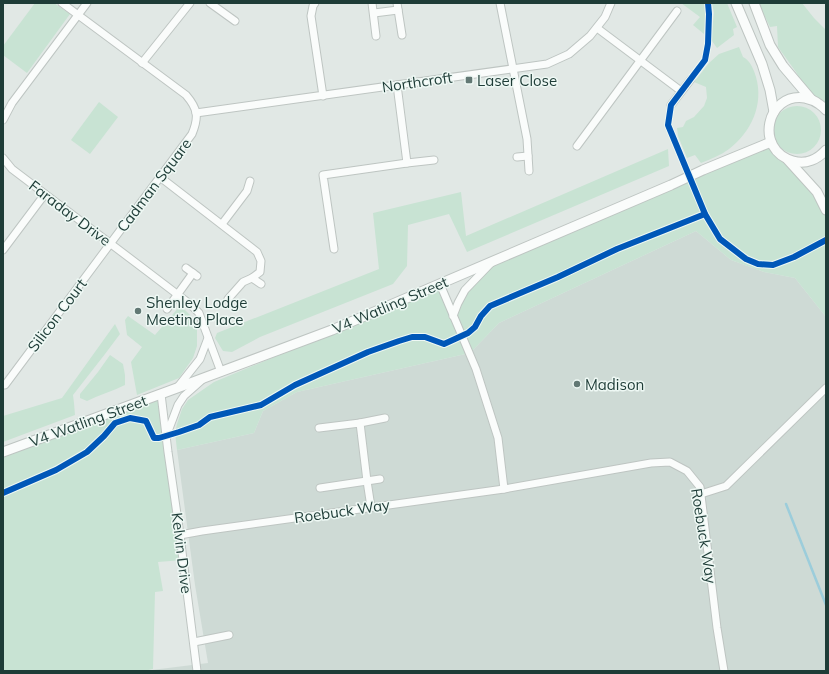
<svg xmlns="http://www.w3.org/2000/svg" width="829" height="674" viewBox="0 0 829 674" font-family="Mulish,sans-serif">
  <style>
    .built { fill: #cedad5 }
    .green { fill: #c8e3d3 }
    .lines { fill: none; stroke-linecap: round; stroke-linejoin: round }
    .stream { stroke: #9ccddb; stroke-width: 2.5 }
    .minor-casing { stroke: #bec5c2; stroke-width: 9 }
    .tertiary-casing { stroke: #bec5c2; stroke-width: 11 }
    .minor { stroke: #fafcfb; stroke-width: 7 }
    .tertiary { stroke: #fafcfb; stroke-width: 9 }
    .cycleway-casing { stroke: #eef8f4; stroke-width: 8 }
    .cycleway { stroke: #0057b8; stroke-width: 6 }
    .poi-dot { fill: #627874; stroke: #eef8f4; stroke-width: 1.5 }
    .labels { text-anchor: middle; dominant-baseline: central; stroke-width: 3; stroke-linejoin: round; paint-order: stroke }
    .poi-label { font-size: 15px; fill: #1e3c37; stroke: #eef8f4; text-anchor: start }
    .street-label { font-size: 15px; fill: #1e3c37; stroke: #eef8f4 }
  </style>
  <rect width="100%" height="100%" fill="#e1e8e5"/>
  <path class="built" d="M696,231L731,260L764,272L795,278L826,317V671H144L208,663L195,585L177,450L254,433L263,411L297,392L470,353L499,323Z"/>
  <g class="green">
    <path d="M35,3H54L70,14L27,73L3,55V46Z"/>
    <path d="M681,3H705V26L704,34L693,25L700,17Z"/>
    <path d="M712,3H727L737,27L733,29L734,35L717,48L712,41V30L714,13Z"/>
    <path d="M758,3H802L814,18L826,30V110L811,99L796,72L778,47L777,26L770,27Z"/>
    <path d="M739,47L743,57C750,60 754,70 756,77C764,105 751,132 729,149C721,155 711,159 701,163L695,155L687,158L678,136L677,128L683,127L686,121L694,117L704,106L707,98L706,87L694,82L709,63L719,54Z"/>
    <path d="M99,102L118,117L90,154L71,140Z"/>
    <circle cx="797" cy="130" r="24"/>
    <path d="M771,142L788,160L826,210V317L795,278L764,272L731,260L696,231L499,323L470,353L297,392L263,411L254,433L177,450L175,433L177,424L182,409L188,400L214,382L284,353L440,284L453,315L458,303L492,261Z"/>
    <path d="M668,149L669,166L467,252L449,214L408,225L407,266L393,284L260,337L232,352L223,351L215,338L217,333L379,269L373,213L461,192L466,236Z"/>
    <path d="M179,307L185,310L194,319L197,329V346L193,358L179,378L137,395L131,362L142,347L127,335L125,320L128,316L155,335Z"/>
    <path d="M115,324L120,334L105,354L73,395L74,403L75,415L3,442V416L62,398Z"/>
    <path d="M110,355L123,364L125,375V385C113,391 99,395 87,401L80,398V394L98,372Z"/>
    <path d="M161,394L183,560L158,562L163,591L155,592L153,669L144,671H3V456L82,423Z"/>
  </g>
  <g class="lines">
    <path class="stream" d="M786,504L826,605"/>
    <g class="minor-casing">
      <g id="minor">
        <path d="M210,3L235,21"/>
        <path d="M315,3L313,6L311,16L323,96"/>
        <path d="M372,3L376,36"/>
        <path d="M397,3L402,35"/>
        <path d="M500,3L527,139L529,171"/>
        <path d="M374,13L398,10"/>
        <path d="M597,28L681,91"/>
        <path d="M142,63L190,3"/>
        <path d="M671,105L691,79"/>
        <path d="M196,113L547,64L569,54L590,36L605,17L611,3"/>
        <path d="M3,120L12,103L87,3"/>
        <path d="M577,146L677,11"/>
        <path d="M517,157L528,156"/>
        <path d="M3,158L12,169L148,272L190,304L199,313L221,372"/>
        <path d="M407,163L434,160"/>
        <path d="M160,177L257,252L261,261L260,272L252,278L243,282L228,299"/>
        <path d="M222,224L247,191L250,181"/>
        <path d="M334,249L323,175L407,163L397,85"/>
        <path d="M3,250L45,194"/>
        <path d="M186,268L197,276"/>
        <path d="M252,278L261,284"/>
        <path d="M440,284L476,369L498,438L504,489"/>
        <path d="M167,309L193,273"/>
        <path d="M453,316L458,303L465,290L491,263"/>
        <path d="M3,385H5L192,134C199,117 198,109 186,95L62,3"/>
        <path d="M177,388L200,359L208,338"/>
        <path d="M161,394L168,452L180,535L183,560L197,671"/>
        <path d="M319,428L360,423"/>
        <path d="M167,434L178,405L184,396L202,380"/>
        <path d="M320,488L380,479"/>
        <path d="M701,494L726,486L826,388"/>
        <path d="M371,507L367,481L360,423L385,418"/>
        <path d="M180,535L202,531L504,489L651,463L670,462L687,471L700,487L717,628L724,671"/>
        <path d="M194,642L229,635"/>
      </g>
    </g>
    <g class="tertiary-casing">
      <g id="tertiary">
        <path d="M736,3L762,64L770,90L774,112"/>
        <path d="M754,3L770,45L783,66L811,99"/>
        <path d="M826,110C824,108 822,106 819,104C815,101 810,99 805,98C766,92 754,150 793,161C806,165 818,159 826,150"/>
        <path d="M788,160L817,192L826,210"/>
        <path d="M3,452L177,388L332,330L671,185L703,170L771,142"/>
      </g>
    </g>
    <use href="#minor" class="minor"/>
    <use href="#tertiary" class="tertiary"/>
    <g class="cycleway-casing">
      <g id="cycleway">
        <path d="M708,3L709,14L708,44L705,60L671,105L668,125L705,214L720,239L746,259L758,264L773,265L794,257L826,240"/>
        <path d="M3,493L56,470L87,452L104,436L115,423L130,418L146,421L154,438H159L179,432L199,425L210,417L261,405L295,385L368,352L399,341L412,337H425L444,344L468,333L475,327L481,316L490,306L558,277L617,249L705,214"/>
      </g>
    </g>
    <use href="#cycleway" class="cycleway"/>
  </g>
  <g class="poi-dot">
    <rect x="465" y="76" width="8" height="8" rx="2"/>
    <circle cx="138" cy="311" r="4"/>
    <circle cx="577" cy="384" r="4"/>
  </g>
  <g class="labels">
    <g class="poi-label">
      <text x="477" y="80">Laser Close</text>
      <text x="146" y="302">Shenley Lodge<tspan x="146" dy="17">Meeting Place</tspan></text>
      <text x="585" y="384">Madison</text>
    </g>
    <g class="street-label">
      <text transform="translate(417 82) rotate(-8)">Northcroft</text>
      <text transform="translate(154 185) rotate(-53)">Cadman Square</text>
      <text transform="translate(70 213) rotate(37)">Faraday Drive</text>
      <text transform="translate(390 305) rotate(-23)">V4 Watling Street</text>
      <text transform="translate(57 315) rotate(-53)">Silicon Court</text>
      <text transform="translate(88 421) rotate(-20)">V4 Watling Street</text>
      <text transform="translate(342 511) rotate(-8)">Roebuck Way</text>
      <text transform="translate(704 536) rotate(81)">Roebuck Way</text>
      <text transform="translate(182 553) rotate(83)">Kelvin Drive</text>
    </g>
  </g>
  <rect width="829" height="674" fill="none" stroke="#1e3c37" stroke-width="8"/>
</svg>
